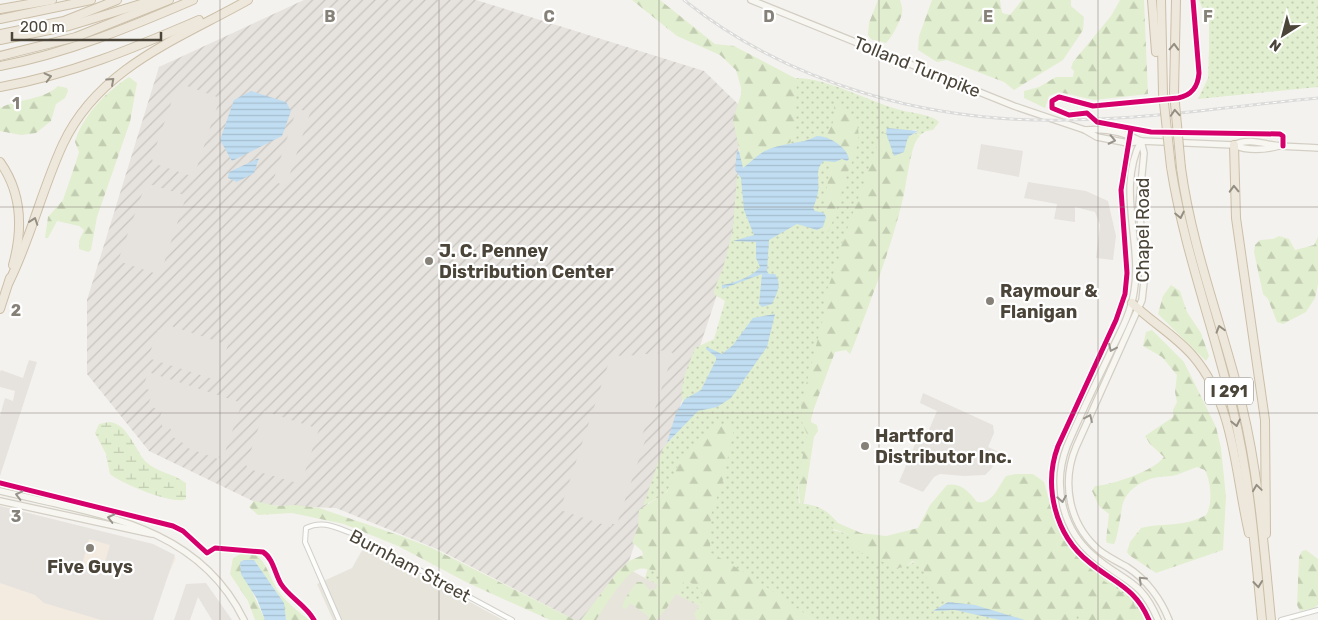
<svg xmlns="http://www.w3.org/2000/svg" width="1318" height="620" viewBox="0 0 1318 620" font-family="Rubik,sans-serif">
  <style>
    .residential { fill: #e7e4dc }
    .commercial { fill: #f3ebdf }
    .industrial { fill: url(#industrial-furrows) }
    .green { fill: url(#green-dots) }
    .forest { fill: url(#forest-firs) }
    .wetland { fill: url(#wetland-marsh) }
    .parking { fill: #e6e3df; fill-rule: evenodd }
    .water { fill: url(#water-rules) }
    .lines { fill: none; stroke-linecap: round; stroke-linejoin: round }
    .street-casing { stroke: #d2d0cb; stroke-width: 6 }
    .secondary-casing { stroke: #d3cfc5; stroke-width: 8 }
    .highway-casing { stroke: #ccbfa9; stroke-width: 10 }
    .street { stroke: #fdfdfc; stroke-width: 4 }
    .secondary { stroke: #f7f6f1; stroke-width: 5.5 }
    .highway { stroke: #ede8db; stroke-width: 8 }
    .rail-casing { stroke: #dbdbda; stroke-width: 3 }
    .rail { stroke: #fff; stroke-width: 1; stroke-dasharray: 4; stroke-linecap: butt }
    .highway-bridge-casing { stroke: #ccbfa9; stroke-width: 10; stroke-linecap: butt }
    .highway-bridge { stroke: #ede8db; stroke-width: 8 }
    .cycleway-casing { stroke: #fff; stroke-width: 8 }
    .cycleway { stroke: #d6006c; stroke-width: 5 }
    .oneway { stroke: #948e82 }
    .oneway2 { stroke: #98948c }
    .grid { fill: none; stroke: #868178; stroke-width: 1; stroke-opacity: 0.55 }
    .poi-dot { fill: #868178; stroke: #fff; stroke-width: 2 }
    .labels { text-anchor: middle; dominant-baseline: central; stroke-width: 4.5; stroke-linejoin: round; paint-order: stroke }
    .shield { fill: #fff; stroke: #817c74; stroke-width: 1 }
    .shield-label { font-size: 16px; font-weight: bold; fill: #4b4439 }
    .street-label { font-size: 18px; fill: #4b4439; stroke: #fff }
    .poi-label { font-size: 18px; font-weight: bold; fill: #4b4439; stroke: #fff; text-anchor: start }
    .grid-label { font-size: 16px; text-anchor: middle; font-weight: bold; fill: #868178; stroke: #fff; stroke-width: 4.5; stroke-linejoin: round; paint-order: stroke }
  </style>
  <defs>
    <pattern id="industrial-furrows" width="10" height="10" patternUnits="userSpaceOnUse" patternTransform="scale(1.25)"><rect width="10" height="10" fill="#e6e2de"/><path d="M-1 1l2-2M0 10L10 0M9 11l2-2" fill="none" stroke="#c7c3bf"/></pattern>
    <pattern id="green-dots" width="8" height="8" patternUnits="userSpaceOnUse" patternTransform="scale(1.25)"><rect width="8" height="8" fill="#e1eecf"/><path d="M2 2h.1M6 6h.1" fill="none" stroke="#c3cdb2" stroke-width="1.8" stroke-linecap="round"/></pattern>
    <pattern id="forest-firs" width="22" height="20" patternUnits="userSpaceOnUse" patternTransform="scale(1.25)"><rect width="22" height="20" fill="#e1eecf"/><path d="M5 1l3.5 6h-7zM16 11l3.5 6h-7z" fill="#c3cdb2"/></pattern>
    <pattern id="wetland-marsh" width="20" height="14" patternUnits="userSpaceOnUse" patternTransform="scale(1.25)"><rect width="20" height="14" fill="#e1eecf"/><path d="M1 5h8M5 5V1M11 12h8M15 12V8" fill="none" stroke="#c3cdb2"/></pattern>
    <pattern id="water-rules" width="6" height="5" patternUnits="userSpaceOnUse" patternTransform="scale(1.25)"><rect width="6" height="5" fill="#c0ddf1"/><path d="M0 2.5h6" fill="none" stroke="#a6bfcf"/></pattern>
  </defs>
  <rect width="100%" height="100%" fill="#f4f2ee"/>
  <g class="residential">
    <path d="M365,545L503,620H333L317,584L352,568Z"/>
    <path d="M627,568L645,578L729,620H592Z"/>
  </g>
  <path class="commercial" d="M0,506L153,544L176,558L165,582L153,620H0Z"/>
  <path class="industrial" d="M304,0H476L704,71L738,104L739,228L629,561L582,620H575L437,549L336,508L261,505L149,451L87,374V300L159,67Z"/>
  <g class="green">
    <path d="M1199,0H1318V87L1198,99L1208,78L1209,49V24Z"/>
    <path d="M742,55L797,81L796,78C828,78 871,103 904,111C913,113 933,115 939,122L933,130L926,131L920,135L916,133L917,130H912L813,411L798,481L799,503C817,505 826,509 838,523L833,530L848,534C857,549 881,560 898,568L915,562L922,566L927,578L1063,531L1085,561L1131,593L1148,620H814L795,607L727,620L645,578L672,483L665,494L643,506L663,448L688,420L699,391L683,403C678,385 689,365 695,348L714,339L725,301L714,294V290L723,268L733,229L737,175L740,176Z"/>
  </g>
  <g class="forest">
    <path d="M632,0H660L715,44L734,46L797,79L794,134L790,143L772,148L743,168L733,120L742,91L736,70L720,55L677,36Z"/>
    <path d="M878,0H900C901,4 903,9 902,13C901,20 891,39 886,43L871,39L868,35L869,23Z"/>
    <path d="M932,0H1000L1002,13L1010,15L1022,0H1071V6L1084,17L1083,30L1063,60L1014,90L1004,82L947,60L937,62L918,50L919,36Z"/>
    <path d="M1120,0H1144L1148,94L1094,100L1059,92L1049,96L1045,108L1024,98V91L1039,87L1056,77H1073L1074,71L1071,68L1073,62L1111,16Z"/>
    <path d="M129,77L137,83L130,122L97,217L91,250L88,252L79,249V241L84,230L79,226L57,221L48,238H45L48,217L63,200L76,162L79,152L75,142C82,116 107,91 129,77Z"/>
    <path d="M58,86L67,88L68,91L65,98L56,104L51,121L36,133L21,135L0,131V108C17,99 44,100 58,86Z"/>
    <path d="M836,104C844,105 846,108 851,114C867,132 854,157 846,177C840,195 837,215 828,232L823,227L826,222L824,209L830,166L831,162L843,159L846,151L826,137L834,120V105Z"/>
    <path d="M886,133L893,155L904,152L909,136L916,133L920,136C911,142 907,181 904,194C892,247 871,299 852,350L850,354L846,350L835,352L810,419L811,422L817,425L818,431L814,437L804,502L800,504L798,480L807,434L802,422L801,404L824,315L825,295L840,256L841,246L881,135Z"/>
    <path d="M1279,236L1289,239L1295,250L1314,245L1318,237V284L1315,298L1306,312L1283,324L1277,322L1268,299L1263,294L1254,252L1255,245L1260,240L1273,239Z"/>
    <path d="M1171,285L1180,291L1187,312L1201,333L1209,356L1206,361L1158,314L1163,296Z"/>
    <path d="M1152,330L1184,362L1216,427L1221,448L1226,497L1223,550L1156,573L1129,555L1127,552L1130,542L1141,528C1165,522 1182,528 1206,515C1213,504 1211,482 1205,470L1197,467C1191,469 1185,472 1179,474C1173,477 1165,476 1159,477C1143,479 1125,490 1122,507C1121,514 1117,541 1114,544L1107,543L1106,540L1109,514L1099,506L1092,491L1095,486C1112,485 1154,471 1164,457L1150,444L1145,436L1173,417V410L1177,402L1175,392L1177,375L1162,357L1143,346L1146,332Z"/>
    <path d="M716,425H730L734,429L723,480L711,515L710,552L752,577L814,620H697L694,614C696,609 701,605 703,600C707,592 691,582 685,580L666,609L656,620H649L648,616L630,603L626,609L622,607L626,597L637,582H642L651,591C658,589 662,579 661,572L658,569C651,572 646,567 639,569C624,573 605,607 596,620H581L618,571L631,560L643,555L642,551L632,542L638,527L639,510L667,492L679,463L702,436Z"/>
    <path d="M1016,474H1033L1044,482L1056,524L1071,549L1101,579L1131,599L1143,620H1079L1078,609L1076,620H1025L975,605L948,602L927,579L922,566L913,561L904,567L898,568L857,551L853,548L848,534L831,528L838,523L861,533L886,536L918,528L930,505L947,485C961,482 969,492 977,502C992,505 998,487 1006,476Z"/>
    <path d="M254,501L277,506L295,505L319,508L401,536L432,548L575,620H550L468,583L398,546L344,524L292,513L258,515L249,507Z"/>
    <path d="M1306,550L1318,559V605L1314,608L1300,611L1297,605L1299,557L1302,551Z"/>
    <path d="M241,554H256C266,563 270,576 276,588C282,598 300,614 310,620H286C284,592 268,585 256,562L244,560L240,566L265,620H255L248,601L230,574L233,558Z"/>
  </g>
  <path class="wetland" d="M109,422C127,423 135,449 145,461C157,473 173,473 186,483V499C175,506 120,483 110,474L106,454L95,433L99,424Z"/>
  <g class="parking">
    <path d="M184,85L220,98L195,173L191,176L153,163L152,158L176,89Z"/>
    <path d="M297,108L310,113L286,186L273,181Z"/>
    <path d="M981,144L1023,151L1019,177L977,169Z"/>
    <path d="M1028,182L1086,191L1108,201L1116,236L1113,260L1096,258L1100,225L1095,212L1075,207V222L1054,219L1057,204L1024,198Z"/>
    <path d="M146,183L184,195L185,200L160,275L118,261Z"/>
    <path d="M165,324L228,345L216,380L148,358L158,330H162Z"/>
    <path d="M665,350L673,353L650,424H646L641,439L645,441L617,524H612L611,527L560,510L612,353L626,358L628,354L641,358L643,354H658L660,351Z"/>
    <path d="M29,360L37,362L0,476V416L5,398L13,401L15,391L0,387V372L1,370L23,378Z"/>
    <path d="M148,372L242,403L223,458L219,456L218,459L185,447L182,442L169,435L171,429L162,426V422L159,420L162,411L152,407L153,403L149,402L153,391L143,388Z"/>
    <path d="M923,393L993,425L994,433L988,447L999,452L992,468L985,475L964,476L940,474L934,477L923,492L899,482L916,442L923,444L937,411L920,403Z"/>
    <path d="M264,411L319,429L301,484L249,469L246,465Z"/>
    <path d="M0,506L153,544L175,555L153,620H101L44,603L35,595L0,583ZM89,539L110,545L102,572L82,565Z"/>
    <path d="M206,583L232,620H212L198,597L190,620H174L186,584Z"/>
  </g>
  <g class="water">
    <path d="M251,91L286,102L291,111L282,136L232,161L220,140L234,100Z"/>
    <path d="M887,128L918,131L908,137L904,152L894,156L886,133Z"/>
    <path d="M817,136C829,136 847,147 849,159L847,161L842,159L835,162L824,161C814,169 820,181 818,192C817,198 815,203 813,208L815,211L824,213L826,217L823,227L817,230L797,224L769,240L767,271L769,274H775C783,285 776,294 772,304L762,307L759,304L762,274L722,289V285C732,284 754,276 760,267L756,258V242L733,241L754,235L744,210L741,178L735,170L737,151H739L743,168C750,163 757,155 765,151C781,142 801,145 817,136Z"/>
    <path d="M259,158L254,173L237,182L228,178L229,172Z"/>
    <path d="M775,314L767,347L731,398L717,407L698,411L667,443L676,413L685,399L701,390L716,360V357L706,349L707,347L722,354L733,345L753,318Z"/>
    <path d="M244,560H254L284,603L286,620H265L257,599L241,574L240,562Z"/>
    <path d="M948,602L975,605L1025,620H1000L955,610L933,611Z"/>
  </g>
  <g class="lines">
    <g class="street-casing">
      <g id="street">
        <path d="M339,620L305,542L306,528C322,520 335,527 351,533L512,620"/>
        <path d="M1281,620L1318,610"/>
      </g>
    </g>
    <g class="secondary-casing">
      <g id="secondary">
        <path d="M751,0L1014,106L1085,130L1097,137L1128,143L1141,141L1234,145C1247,151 1265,150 1279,146"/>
        <path d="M1085,130C1104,128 1124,132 1141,141"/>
        <path d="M1141,141L1144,153L1139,205L1145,273L1142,300L1076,447C1061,483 1069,525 1100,551C1108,557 1118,562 1127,567C1146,579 1161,599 1169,620"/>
        <path d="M1141,141C1116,189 1143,243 1134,292C1131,312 1121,331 1112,349C1097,381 1081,413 1067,446C1052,485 1062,530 1095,557C1124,582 1141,579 1158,620"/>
        <path d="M1234,145C1249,137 1266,145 1281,146C1294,147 1306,147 1318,148"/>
        <path d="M0,491C94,514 197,523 244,620"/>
        <path d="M0,501L152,534"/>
      </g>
    </g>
    <g class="highway-casing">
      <g id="highway">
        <path d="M1152,0L1156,52"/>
        <path d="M1161,0L1163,94"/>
        <path d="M0,9L52,0"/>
        <path d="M0,19L91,0"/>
        <path d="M0,34L64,21L117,0"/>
        <path d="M0,40L69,26L154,0"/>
        <path d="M0,56L76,37L169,0"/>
        <path d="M0,66C68,53 130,27 193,0"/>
        <path d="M0,87C70,75 134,48 199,20"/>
        <path d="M1174,93L1176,0"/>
        <path d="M1234,145L1236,218L1265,420L1266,534"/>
        <path d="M0,162C22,193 23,229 13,265"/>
        <path d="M1171,167C1184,250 1214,328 1233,410C1250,479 1255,550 1262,620"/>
        <path d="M1181,168C1192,250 1223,327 1242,406C1259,476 1264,549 1271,620"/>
        <path d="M9,282C31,238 42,189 63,144C99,67 179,39 248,0"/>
        <path d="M1132,303C1151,322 1175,335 1193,356C1235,405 1235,474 1249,533"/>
        <path d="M0,309L10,278"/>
      </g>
    </g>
    <use href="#street" class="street"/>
    <use href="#secondary" class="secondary"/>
    <use href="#highway" class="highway"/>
    <g class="rail-casing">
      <path id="rail" d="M684,0C790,85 931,123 1066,120C1150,119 1234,106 1318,98"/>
    </g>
    <use href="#rail" class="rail"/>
    <g class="highway-bridge-casing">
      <g id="highway-bridge">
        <path d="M1174,93L1181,168"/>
        <path d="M1163,94L1171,167"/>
      </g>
    </g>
    <use href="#highway-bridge" class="highway-bridge"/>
    <g class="cycleway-casing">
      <g id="cycleway">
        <path d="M1193,0L1199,73C1198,87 1192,95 1178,98L1093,106L1059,97L1052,101V108L1069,115L1087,113L1097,122L1151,132L1280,134L1283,136V146"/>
        <path d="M1131,129L1121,190L1127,273L1125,294L1116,320L1058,446C1043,486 1055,535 1089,562C1114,583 1135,587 1149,620"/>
        <path d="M0,483L173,526L183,531L207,553L215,548L263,552C273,558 275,574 281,584C290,598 306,605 314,620"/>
      </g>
    </g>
    <use href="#cycleway" class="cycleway"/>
  </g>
  <defs><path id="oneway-chevron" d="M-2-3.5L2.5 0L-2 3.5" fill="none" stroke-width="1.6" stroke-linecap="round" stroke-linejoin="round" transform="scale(1.25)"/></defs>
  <g class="oneway">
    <use href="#oneway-chevron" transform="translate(1174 47) rotate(-88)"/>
    <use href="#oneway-chevron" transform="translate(48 77) rotate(-14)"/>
    <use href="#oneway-chevron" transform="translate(111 81) rotate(-42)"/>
    <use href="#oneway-chevron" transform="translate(1175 113) rotate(-94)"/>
    <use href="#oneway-chevron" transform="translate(1234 189) rotate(-92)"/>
    <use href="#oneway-chevron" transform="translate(1180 215) rotate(78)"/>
    <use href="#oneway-chevron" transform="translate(34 221) rotate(-71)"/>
    <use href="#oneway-chevron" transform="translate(1220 329) rotate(-106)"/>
    <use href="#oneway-chevron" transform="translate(1236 423) rotate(78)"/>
    <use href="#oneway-chevron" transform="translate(1257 488) rotate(-98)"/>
    <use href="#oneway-chevron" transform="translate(1258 584) rotate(84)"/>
  </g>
  <g class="oneway2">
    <use href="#oneway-chevron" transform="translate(1112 140) rotate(12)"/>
    <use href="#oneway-chevron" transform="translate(1112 348) rotate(115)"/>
    <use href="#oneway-chevron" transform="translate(1089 418) rotate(-65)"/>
    <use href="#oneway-chevron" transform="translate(19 495) rotate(-166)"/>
    <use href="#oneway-chevron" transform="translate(1062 499) rotate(80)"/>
    <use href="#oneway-chevron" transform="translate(111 518) rotate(-166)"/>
    <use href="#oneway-chevron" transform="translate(1142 580) rotate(-136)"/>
  </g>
  <path class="grid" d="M220,0V620M439,0V620M659,0V620M879,0V620M1098,0V620M0,207H1318M0,413H1318"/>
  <g class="poi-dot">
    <circle cx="429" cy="261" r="5"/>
    <circle cx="990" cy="301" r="5"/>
    <circle cx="865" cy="446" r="5"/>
    <circle cx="90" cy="548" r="5"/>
  </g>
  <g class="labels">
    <rect class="shield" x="1205" y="377.5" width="48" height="27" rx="4"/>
    <g class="shield-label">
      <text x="1229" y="391">I 291</text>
    </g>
    <g class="street-label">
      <text transform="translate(917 67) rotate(22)">Tolland Turnpike</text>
      <text transform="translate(1143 230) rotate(-90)">Chapel Road</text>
      <text transform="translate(410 566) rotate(28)">Burnham Street</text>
    </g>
    <g class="poi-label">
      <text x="439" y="251">J. C. Penney<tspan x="439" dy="21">Distribution Center</tspan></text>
      <text x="1000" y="291">Raymour &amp;<tspan x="1000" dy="21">Flanigan</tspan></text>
      <text x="875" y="436">Hartford<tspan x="875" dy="21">Distributor Inc.</tspan></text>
      <text x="90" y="567" text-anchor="middle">Five Guys</text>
    </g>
  </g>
  <g class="grid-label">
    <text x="330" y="22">B</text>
    <text x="549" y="22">C</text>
    <text x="769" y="22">D</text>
    <text x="988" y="22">E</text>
    <text x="1208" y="22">F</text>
    <text x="16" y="109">1</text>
    <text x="16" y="316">2</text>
    <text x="16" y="522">3</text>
  </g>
  <g transform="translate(1283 35) rotate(216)" stroke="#ffffff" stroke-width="4" paint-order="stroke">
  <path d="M0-4L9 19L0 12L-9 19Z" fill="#4b4439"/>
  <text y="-8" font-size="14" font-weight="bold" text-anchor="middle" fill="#4b4439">N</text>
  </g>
  <path d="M12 32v8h149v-8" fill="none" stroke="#4b4439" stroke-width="2.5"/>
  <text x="20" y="32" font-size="15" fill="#4b4439" stroke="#ffffff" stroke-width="4" paint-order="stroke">200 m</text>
</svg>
